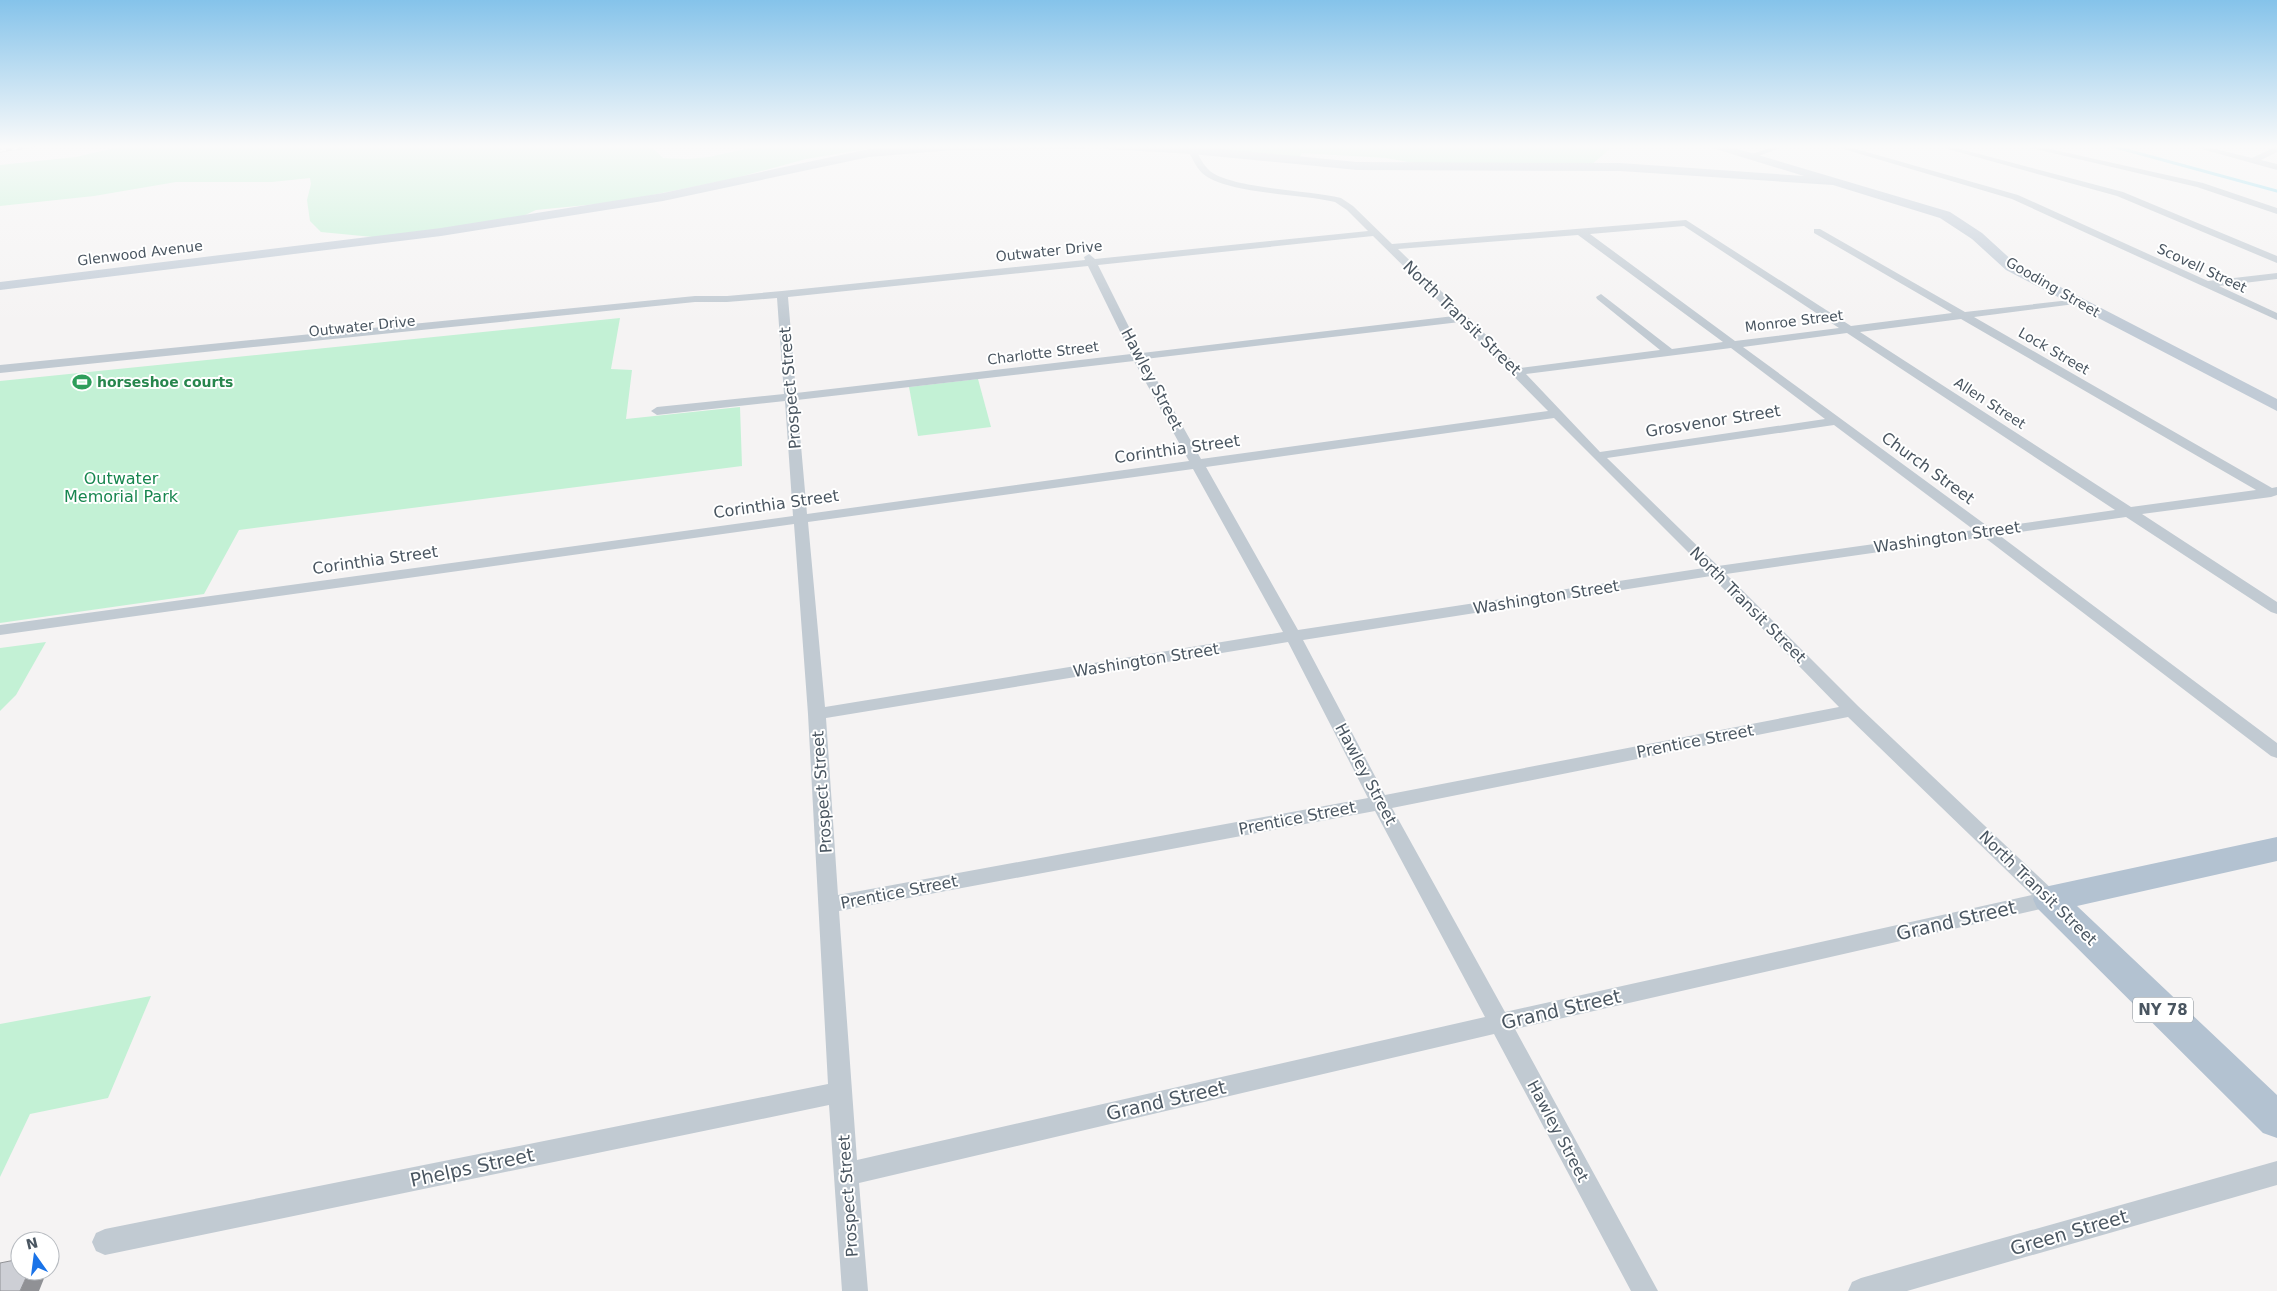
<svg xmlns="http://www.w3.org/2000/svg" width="2277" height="1291" viewBox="0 0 2277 1291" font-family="'DejaVu Sans',sans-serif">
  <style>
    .green { fill: #c3f1d5 }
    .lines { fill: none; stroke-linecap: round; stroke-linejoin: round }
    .stream { stroke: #90daee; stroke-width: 3 }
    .street { fill: #c1cad2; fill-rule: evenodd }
    .secondary { fill: #c1cbd6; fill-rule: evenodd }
    .primary { fill: #b3c2d1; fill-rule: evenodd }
    .rail-casing { stroke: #b5b8bd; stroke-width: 3 }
    .rail { stroke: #fff; stroke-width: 2; stroke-dasharray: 6; stroke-linecap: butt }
    .shaded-wall { fill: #909195 }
    .building { fill: #cdcfd5; stroke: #909195 }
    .labels { text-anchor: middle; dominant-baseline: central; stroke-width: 4; stroke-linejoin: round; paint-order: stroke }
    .far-street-label { font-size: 14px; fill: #4a5661; stroke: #fff }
    .far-leisure-label { font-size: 14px; font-weight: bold; fill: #27864d; stroke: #fff; text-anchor: start }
    .shield { fill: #fff; stroke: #808990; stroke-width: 1 }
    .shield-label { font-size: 15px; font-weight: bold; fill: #4a5661 }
    .street-label { font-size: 16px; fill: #4a5661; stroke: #fff }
    .park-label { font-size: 16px; fill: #17864f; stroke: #fff }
    .near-street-label { font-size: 19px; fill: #4a5661; stroke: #fff }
  </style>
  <rect width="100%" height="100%" fill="#f5f3f3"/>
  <g class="green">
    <path d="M127,145H645L654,149L663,158L688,159L709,157L750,148L780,145H890L806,159L732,179L617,202L536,210L521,217L383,238L321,232L310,221L307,200L311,184L310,178L272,182H176L94,196L0,206V165L76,157Z"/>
    <path d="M1138,145H1599L1612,147L1591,165L1419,164L1386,158L1302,153L1299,159Z"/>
    <path d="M620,318L611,369L632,370L626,419L740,407L742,466L239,530L204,594L0,623V381Z"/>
    <path d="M978,379L991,427L918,436L909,387Z"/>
    <path d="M46,642L16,695L0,711V648Z"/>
    <path d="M151,996L108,1098L30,1114L0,1177V1024Z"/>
  </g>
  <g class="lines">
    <path class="stream" d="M2108,145L2277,191"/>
    <g class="street">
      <path d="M1778,145H1789L1753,158L1746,156Z"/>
      <path d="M1830,145H1842L2018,195L2208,281L2277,273V279L2219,286L2277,313V320L2012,199Z"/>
      <path d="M1933,145H1945L2123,192L2277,256V263L2117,196Z"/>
      <path d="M2018,145H2032L2203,183L2277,208V214L2197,187Z"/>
      <path d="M2187,145H2199L2252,158L2277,146V152L2261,160L2277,164V170Z"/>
      <path d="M1192,147L1195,148C1199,156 1203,165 1210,171C1233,189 1309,190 1341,198L1353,206L1392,244L1686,220L1851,326L1952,313L1814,233V229H1820L1965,312L2079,299V303L2075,304L1974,317L2272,488L2277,487V495L2271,497L2142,514L2277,602V614L2271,612L2126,517L1999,535L2277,743V758L2271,756L1984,537L1726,574L1858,706L2056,893L2059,899L2056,905L2049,907L1515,1029L1658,1291H1631L1494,1034L859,1183L868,1291H842L829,1105L105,1255L96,1251L92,1242L96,1233L105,1229L828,1084L808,714L794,524L0,635V625L793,516L785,401L657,415L651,411L657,407L784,394L777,298L727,302H695L0,373V365L695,296H727L782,291L1085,260L1084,257L1089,254L1095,259L1368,231L1347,210L1335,202C1303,194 1225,194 1202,173C1196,167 1192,158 1188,150ZM1684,226L1839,328L1735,341L1590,234ZM1578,235L1723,342L1672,349L1601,294L1596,297L1597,299L1660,350L1520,368L1398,249ZM1373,236L1454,316L1142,353L1098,265ZM1088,266L1131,354L796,393L788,297ZM1961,319L2256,490L2131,507L1860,332ZM1460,322L1548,411L1201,459L1145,359ZM1847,333L2115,510L1990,528L1743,347ZM1731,348L1825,419L1600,452L1526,374ZM1134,361L1189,461L807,514L797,400ZM1554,418L1704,568L1298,630L1206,467ZM1834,425L1974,530L1718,566L1607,458ZM1193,469L1283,632L825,707L808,522ZM1711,576L1839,707L1385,795L1303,640ZM1288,642L1368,798L838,895L826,718ZM1848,717L2032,895L1505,1012L1392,808ZM1375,811L1485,1017L857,1160L839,911Z"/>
      <path d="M2277,1161V1185L1907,1291H1848L1852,1282L1861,1278Z"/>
    </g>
    <g class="secondary">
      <path d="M928,145H1091L1085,149L954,150L869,157L663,201L441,236L0,290V282L441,228L663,193L869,149Z"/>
      <path d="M1098,145L1192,146L1357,162L1620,163L1804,176L1709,147L1707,145H1724L1950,212L1982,233L2016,264L2277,399V411L2006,270L1972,239L1940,218L1833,185L1620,171L1357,170L1192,154L1104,149Z"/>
    </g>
    <path class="primary" d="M2277,837V861L2077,906L2277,1095V1138L2263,1133L2037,908L2033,899L2037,890L2049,886Z"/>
    <g class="rail-casing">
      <path id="rail" d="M0,151L40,145"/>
    </g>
    <use href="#rail" class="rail"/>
  </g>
  <path class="shaded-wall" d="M29,1271H47L39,1291H20Z"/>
  <path class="building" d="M20,1259V1271H29L20,1291H0V1263Z"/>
  <linearGradient id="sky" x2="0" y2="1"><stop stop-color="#85c3ea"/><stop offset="0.45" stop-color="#fafafa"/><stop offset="1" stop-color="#fafafa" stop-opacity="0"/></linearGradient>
  <rect width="2277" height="325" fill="url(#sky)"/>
  <defs>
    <g id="stadium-bare" transform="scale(1.5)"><path d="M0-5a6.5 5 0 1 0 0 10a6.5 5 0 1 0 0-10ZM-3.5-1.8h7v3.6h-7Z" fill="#2e9e5b" stroke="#fff" stroke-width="2.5" paint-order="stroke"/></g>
  </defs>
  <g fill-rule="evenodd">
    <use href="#stadium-bare" x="82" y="382"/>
  </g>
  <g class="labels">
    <g class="far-street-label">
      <text transform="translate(1049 251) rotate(-6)">Outwater Drive</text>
      <text transform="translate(140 253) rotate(-7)">Glenwood Avenue</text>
      <text transform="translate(2202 268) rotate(25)">Scovell Street</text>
      <text transform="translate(2053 287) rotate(30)">Gooding Street</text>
      <text transform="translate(1794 321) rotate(-7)">Monroe Street</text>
      <text transform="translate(362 326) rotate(-6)">Outwater Drive</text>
      <text transform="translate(2054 351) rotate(30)">Lock Street</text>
      <text transform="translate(1043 353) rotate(-7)">Charlotte Street</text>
      <text transform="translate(1990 403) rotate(33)">Allen Street</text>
    </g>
    <g class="far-leisure-label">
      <text x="97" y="382">horseshoe courts</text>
    </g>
    <rect class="shield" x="2133" y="997.5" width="60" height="25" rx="4"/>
    <g class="shield-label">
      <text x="2163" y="1010">NY 78</text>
    </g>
    <g class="street-label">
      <text transform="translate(1462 318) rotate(44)">North Transit Street</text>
      <text transform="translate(1152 379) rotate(62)">Hawley Street</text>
      <text transform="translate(790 388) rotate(-95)">Prospect Street</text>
      <text transform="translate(1713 421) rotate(-9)">Grosvenor Street</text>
      <text transform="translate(1177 449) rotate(-8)">Corinthia Street</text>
      <text transform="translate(1928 468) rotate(36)">Church Street</text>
      <text transform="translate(776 504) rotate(-8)">Corinthia Street</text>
      <text transform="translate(1947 537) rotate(-8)">Washington Street</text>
      <text transform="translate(375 560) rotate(-8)">Corinthia Street</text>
      <text transform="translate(1546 597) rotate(-9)">Washington Street</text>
      <text transform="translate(1748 605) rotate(45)">North Transit Street</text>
      <text transform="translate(1146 660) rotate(-9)">Washington Street</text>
      <text transform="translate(1695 741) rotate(-11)">Prentice Street</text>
      <text transform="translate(1366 774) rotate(62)">Hawley Street</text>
      <text transform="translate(822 792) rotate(-94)">Prospect Street</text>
      <text transform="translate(1297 818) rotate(-11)">Prentice Street</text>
      <text transform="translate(2038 888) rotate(44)">North Transit Street</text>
      <text transform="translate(899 892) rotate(-11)">Prentice Street</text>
      <text transform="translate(1558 1131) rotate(62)">Hawley Street</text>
      <text transform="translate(848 1196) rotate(-94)">Prospect Street</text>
    </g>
    <g class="park-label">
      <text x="121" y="478">Outwater<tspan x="121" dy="18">Memorial Park</tspan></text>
    </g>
    <g class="near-street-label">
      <text transform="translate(1956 920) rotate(-13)">Grand Street</text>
      <text transform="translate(1561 1009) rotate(-13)">Grand Street</text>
      <text transform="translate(1166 1100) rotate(-13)">Grand Street</text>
      <text transform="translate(472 1167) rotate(-12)">Phelps Street</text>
      <text transform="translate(2069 1232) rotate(-16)">Green Street</text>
    </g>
  </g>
  <g transform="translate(35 1256) rotate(346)"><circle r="24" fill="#ffffff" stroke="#b7bbc0"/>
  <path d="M0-4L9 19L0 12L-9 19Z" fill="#1a73e8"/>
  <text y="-8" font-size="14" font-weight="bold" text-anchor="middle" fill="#4a5661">N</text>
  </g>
</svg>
